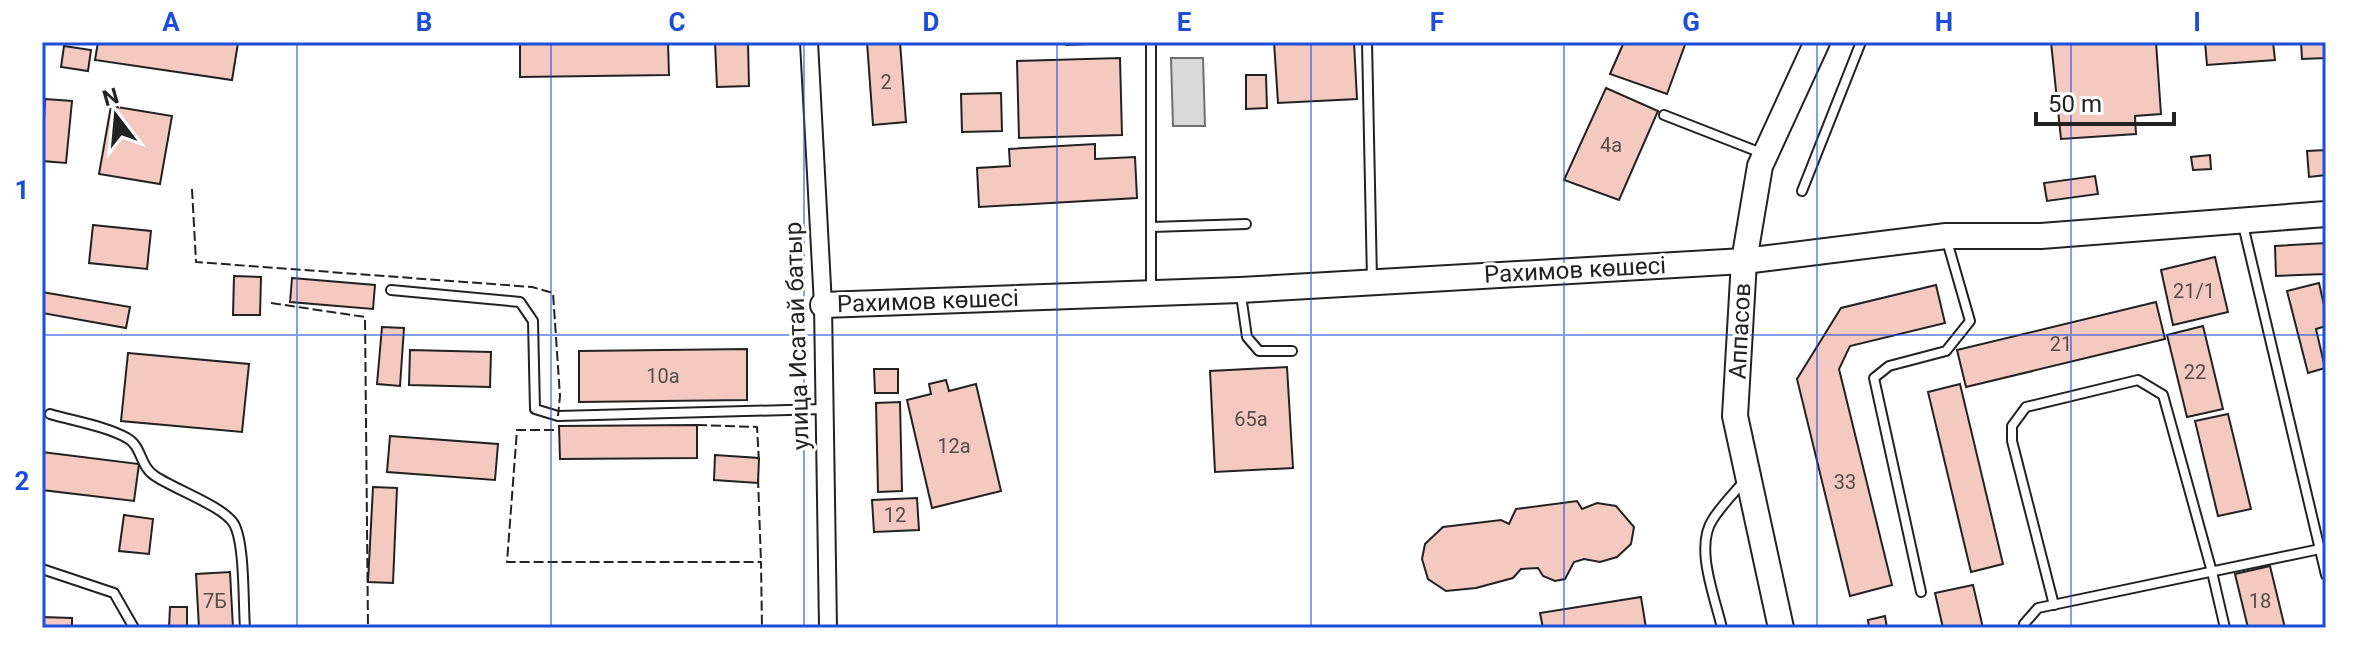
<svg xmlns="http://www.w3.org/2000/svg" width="2368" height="670" viewBox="0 0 2368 670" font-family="Roboto,sans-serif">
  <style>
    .water { fill: #d9d9d9; stroke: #6f6f6f; stroke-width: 2 }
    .building { fill: #f3c9c0; stroke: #222; stroke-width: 2 }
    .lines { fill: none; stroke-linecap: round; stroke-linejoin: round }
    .lane-casing { stroke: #222; stroke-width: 12 }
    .street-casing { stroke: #222; stroke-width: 20 }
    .secondary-casing { stroke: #222; stroke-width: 28 }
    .lane { stroke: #fff; stroke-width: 8 }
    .street { stroke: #fff; stroke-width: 16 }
    .secondary { stroke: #fff; stroke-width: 24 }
    .fence { stroke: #222; stroke-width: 2; stroke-dasharray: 10 4; stroke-linecap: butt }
    .grid { fill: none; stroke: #1d4ed8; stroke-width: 2; stroke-opacity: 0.55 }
    .labels { text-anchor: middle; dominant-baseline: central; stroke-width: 6; stroke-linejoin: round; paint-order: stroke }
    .number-label { font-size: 20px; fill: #564c4a }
    .street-label { font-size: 24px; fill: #222; stroke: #fff }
    .neatline { fill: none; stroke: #1d4ed8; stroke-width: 3 }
    .grid-label { font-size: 26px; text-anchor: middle; font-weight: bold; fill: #1d4ed8 }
  </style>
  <rect width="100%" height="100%" fill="#fff"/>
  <path class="water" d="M1171,58H1203L1205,126H1173Z"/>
  <g class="building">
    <path d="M98,42H231L238,43L232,80L95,60Z"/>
    <path d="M520,42H668L669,75L520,77Z"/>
    <path d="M715,42H748L749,86L717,87Z"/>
    <path d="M867,42H900L906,122L873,125Z"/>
    <path d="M1065,42H1137L1066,45Z"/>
    <path d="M1274,42H1354L1357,99L1278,103Z"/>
    <path d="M1624,42H1686L1667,94L1610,74Z"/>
    <path d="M2051,42H2156L2161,114L2135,116L2136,134L2061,139Z"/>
    <path d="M2205,42H2273L2275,60L2207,65Z"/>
    <path d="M2301,42H2326V58L2302,59Z"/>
    <path d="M64,46L91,50L88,71L61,67Z"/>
    <path d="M1120,58L1122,135L1019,138L1017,61Z"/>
    <path d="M1246,75H1266L1267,108L1246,109Z"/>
    <path d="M1606,88L1658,111L1619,200L1564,180Z"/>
    <path d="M1001,93L1002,131L962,132L961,94Z"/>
    <path d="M45,99L72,101L66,163L42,161Z"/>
    <path d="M111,106L172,116L160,184L99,174Z"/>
    <path d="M1095,144V159L1135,157L1137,198L979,207L977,168L1010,166L1009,149Z"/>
    <path d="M2326,150V175L2309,177L2307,151Z"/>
    <path d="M2210,155L2211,169L2193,170L2191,157Z"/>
    <path d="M2095,176L2098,194L2047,201L2044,183Z"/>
    <path d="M93,225L151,231L147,269L89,263Z"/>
    <path d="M2326,243V274L2276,276L2275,246Z"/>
    <path d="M2215,257L2228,312L2173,325L2161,270Z"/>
    <path d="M234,276L261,277L260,315H233Z"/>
    <path d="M292,278L375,285L373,309L290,302Z"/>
    <path d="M2319,283L2326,314V326L2316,329L2325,368L2308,373L2287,291Z"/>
    <path d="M1936,285L1945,323L1850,346L1839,369L1892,585L1850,596L1797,379L1841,308Z"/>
    <path d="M42,292L130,307L126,328L42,313Z"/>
    <path d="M2156,302L2165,339L1966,387L1957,350Z"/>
    <path d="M2203,326L2223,409L2187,417L2167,335Z"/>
    <path d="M382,327L404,328L400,386L377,384Z"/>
    <path d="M747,349V400L579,402V351Z"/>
    <path d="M410,350L491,352L490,387L409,385Z"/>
    <path d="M128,353L249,364L242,432L121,421Z"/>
    <path d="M1287,367L1293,468L1215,472L1210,371Z"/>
    <path d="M874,369H898V393H875Z"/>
    <path d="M946,380L949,391L976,384L1001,491L932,508L907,400L931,394L929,384Z"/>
    <path d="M1960,384L2003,564L1971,572L1928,392Z"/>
    <path d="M900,402L902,491L878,492L876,403Z"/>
    <path d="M2228,414L2251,509L2218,516L2195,421Z"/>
    <path d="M697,425V458L560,459L559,426Z"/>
    <path d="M390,436L498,444L495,480L387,472Z"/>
    <path d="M42,452L139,464L134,501L42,490Z"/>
    <path d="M715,455L759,458L758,483L714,480Z"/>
    <path d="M373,487L397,488L393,583L368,582Z"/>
    <path d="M917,498L919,530L874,532L872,500Z"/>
    <path d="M1577,501L1582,509L1597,503L1616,506L1634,527L1631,544L1617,557L1600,562L1584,559L1574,562L1565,579L1555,581L1543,576L1538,568L1521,569L1513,578L1476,588L1446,591L1428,579L1422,559L1425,544L1443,527L1501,520L1509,524L1516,509Z"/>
    <path d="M124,515L153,519L149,554L119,551Z"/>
    <path d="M2270,566L2285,628H2248L2235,574Z"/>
    <path d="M230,572L233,628H199L196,574Z"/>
    <path d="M1973,585L1983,628H1943L1935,593Z"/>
    <path d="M1641,597L1646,628H1543L1540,613Z"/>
    <path d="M170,607H187V628H169Z"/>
    <path d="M1885,616L1887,628H1869L1868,620Z"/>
    <path d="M42,617L72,618V628H42Z"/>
  </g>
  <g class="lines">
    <g class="lane-casing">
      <g id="lane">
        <path d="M1151,42V289"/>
        <path d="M1367,42L1372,280"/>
        <path d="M1664,115L1764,154"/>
        <path d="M1802,191L1861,42"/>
        <path d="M2243,225L2326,575"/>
        <path d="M1151,227L1246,224"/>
        <path d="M391,290L520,302L533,321L535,409L558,416L824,409"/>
        <path d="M1241,295L1247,337L1259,351H1292"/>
        <path d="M50,414C73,421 106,426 127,438C142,446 140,467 155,476C174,489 223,506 234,524C245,544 243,603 245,628"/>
        <path d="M42,569L114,593L134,628"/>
        <path d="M1921,592L1874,378L1889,366L1946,351L1970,321L1947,241"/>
        <path d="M2054,605L2012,441V426L2026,407L2138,380L2163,395L2212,572L2225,628"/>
        <path d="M1722,628C1715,597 1694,547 1713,519C1722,505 1734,493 1745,480"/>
        <path d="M2024,628V624L2038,608L2320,549"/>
      </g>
    </g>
    <g class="street-casing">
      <path id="street" d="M809,42L823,305L828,628"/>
    </g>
    <g class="secondary-casing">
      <g id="secondary">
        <path d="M823,305L1240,290L1744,261L1946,236H2041L2326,214"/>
        <path d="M1781,628L1735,416L1744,261L1760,166L1817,42"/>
      </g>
    </g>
    <use href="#lane" class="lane"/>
    <use href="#street" class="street"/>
    <use href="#secondary" class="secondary"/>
    <g class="fence">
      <path d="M192,189L196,262L532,287L553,293L560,396L558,416"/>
      <path d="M271,303L365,317L368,628"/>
      <path d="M697,425L757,427L759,462"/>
      <path d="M554,430H517L507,562H761L762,628"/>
      <path d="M758,478L761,562"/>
    </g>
  </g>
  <path class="grid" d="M297,42V628M551,42V628M804,42V628M1057,42V628M1311,42V628M1564,42V628M1817,42V628M2071,42V628M42,335H2326"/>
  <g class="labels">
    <g class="number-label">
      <text x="886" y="82">2</text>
      <text x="1611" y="145">4а</text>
      <text x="2194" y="291">21/1</text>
      <text x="2061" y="344">21</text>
      <text x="2195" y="372">22</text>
      <text x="663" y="376">10а</text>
      <text x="1251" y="419">65а</text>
      <text x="954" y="446">12а</text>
      <text x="1845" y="482">33</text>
      <text x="895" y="515">12</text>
      <text x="215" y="601">7Б</text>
      <text x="2260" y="601">18</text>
    </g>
    <g class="street-label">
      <text transform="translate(1575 270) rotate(-3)">Рахимов көшесі</text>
      <text transform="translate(928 301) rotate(-2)">Рахимов көшесі</text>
      <text transform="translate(1740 331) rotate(-87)">Аппасов</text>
      <text transform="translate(797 336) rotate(-92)">улица Исатай батыр</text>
    </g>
  </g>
  <rect width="2368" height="670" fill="none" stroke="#ffffff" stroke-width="88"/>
  <g transform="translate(116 116) rotate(344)" stroke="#ffffff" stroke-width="6" paint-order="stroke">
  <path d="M0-6L14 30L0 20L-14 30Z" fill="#222222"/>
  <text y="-12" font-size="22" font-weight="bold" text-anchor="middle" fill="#222222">N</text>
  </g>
  <path d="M2036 112v12h138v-12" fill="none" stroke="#222222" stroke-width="4"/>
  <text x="2048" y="112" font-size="24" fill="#222222" stroke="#ffffff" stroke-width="6" paint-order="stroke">50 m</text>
  <rect x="44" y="44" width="2280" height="582" class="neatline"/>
  <g class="grid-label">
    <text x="171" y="31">A</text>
    <text x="424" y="31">B</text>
    <text x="677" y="31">C</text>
    <text x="931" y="31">D</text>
    <text x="1184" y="31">E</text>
    <text x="1437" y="31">F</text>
    <text x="1691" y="31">G</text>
    <text x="1944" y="31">H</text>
    <text x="2197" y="31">I</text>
    <text x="22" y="199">1</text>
    <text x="22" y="490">2</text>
  </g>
</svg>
